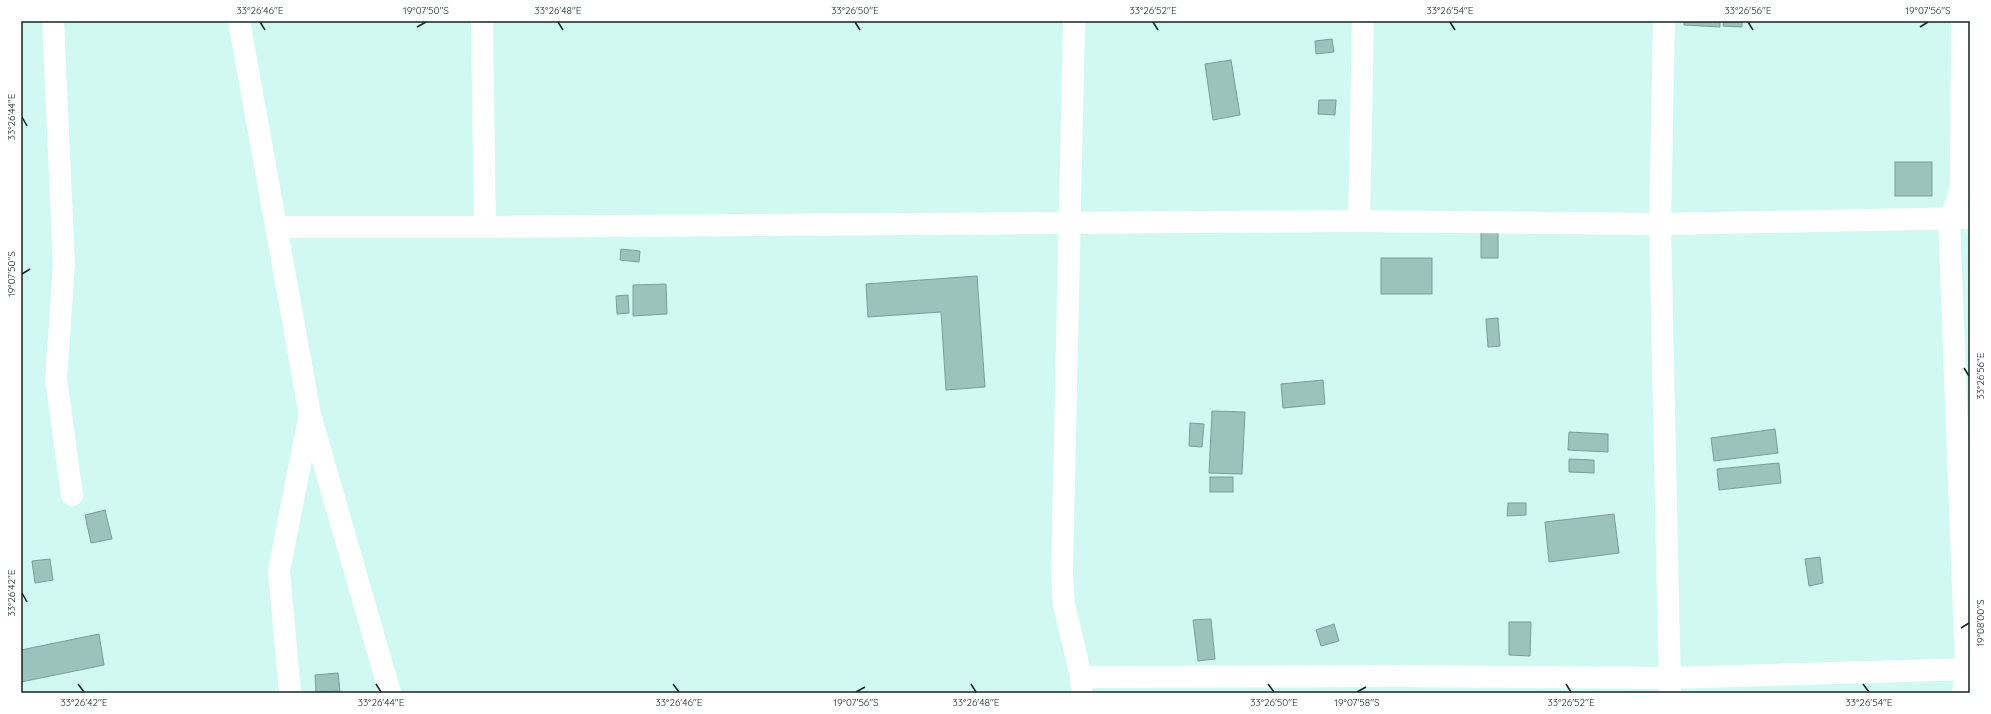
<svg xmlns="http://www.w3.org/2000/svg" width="1991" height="714" viewBox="0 0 1991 714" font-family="Quicksand,sans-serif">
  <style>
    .building { fill: #9ac3bc; stroke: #789f98 }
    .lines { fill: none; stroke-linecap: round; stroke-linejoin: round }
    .minor { stroke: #fff; stroke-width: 22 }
    .ticks { fill: none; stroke: #152522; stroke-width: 1.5 }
    .neatline { fill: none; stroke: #152522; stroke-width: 1.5 }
    .ticks-label { font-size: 10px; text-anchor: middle; fill: #152522 }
  </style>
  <rect width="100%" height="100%" fill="#d0f9f2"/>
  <g class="building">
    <path d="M1684,21H1720V27L1684,25Z"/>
    <path d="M1724,21H1742V27L1723,26Z"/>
    <path d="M1332,39L1334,52L1316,54L1315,41Z"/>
    <path d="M1231,60L1240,115L1213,120L1205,64Z"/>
    <path d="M1319,100H1336L1335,115L1318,114Z"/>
    <rect x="1895" y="162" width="37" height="34"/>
    <rect x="1481" y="233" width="17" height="25"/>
    <path d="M621,249L640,251L639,262L620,260Z"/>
    <rect x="1381" y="258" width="51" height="36"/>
    <path d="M977,276L985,387L946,390L941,312L868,317L866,284Z"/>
    <path d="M666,284L667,314L633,316V285Z"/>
    <path d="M628,295L629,313L617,314L616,296Z"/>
    <path d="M1498,318L1500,346L1488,347L1486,319Z"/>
    <path d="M1323,380L1325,404L1283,408L1281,384Z"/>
    <path d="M1212,411L1245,412L1242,474L1209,473Z"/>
    <path d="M1190,423L1204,424L1202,447L1189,446Z"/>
    <path d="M1775,429L1778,453L1714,461L1711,438Z"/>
    <path d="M1569,432L1608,434V452L1568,450Z"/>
    <path d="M1569,459L1594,460V473L1569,472Z"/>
    <path d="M1779,463L1781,483L1719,490L1717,469Z"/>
    <rect x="1210" y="477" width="23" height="15"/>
    <path d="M1508,503H1526V515L1507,516Z"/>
    <path d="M105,510L112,539L91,543L85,515Z"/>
    <path d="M1614,514L1619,553L1549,562L1545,522Z"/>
    <path d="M1820,557L1823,583L1809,586L1805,559Z"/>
    <path d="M50,559L53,580L35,583L32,561Z"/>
    <path d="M1211,619L1215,659L1198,661L1193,620Z"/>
    <path d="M1509,622H1531L1530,656L1509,655Z"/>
    <path d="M1334,624L1339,641L1321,646L1316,630Z"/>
    <path d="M99,634L104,665L21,682V650Z"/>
    <path d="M338,673L340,691L316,692L315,675Z"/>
  </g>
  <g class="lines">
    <g class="minor">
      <path d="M53,21L64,265L56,379L72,495"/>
      <path d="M239,21L310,415L390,693"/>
      <path d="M482,21L485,227"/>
      <path d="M1074,21L1062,574L1064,604L1081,677L1082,693"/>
      <path d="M1664,21L1660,224L1670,692"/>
      <path d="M1962,21L1961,185L1957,203L1949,218L1966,668L1963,693"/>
      <path d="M1359,221L1363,21"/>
      <path d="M276,227H485L1359,221L1660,224L1970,218"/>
      <path d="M1081,677L1390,676L1669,678L1970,669"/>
      <path d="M290,693L279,571L309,418"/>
    </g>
  </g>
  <path class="ticks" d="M260,22L265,30M558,22L563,30M855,22L860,30M1153,22L1158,30M1450,22L1455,30M1748,22L1753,30M417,27L426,22M1920,27L1928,22M22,117L27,126M22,274L30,269M1964,368L1969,376M22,593L27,602M1961,628L1969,623M78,684L84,692M376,684L381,692M673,684L679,692M971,684L976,692M1268,684L1274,692M1566,684L1571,692M1863,684L1869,692M856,692L865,687M1357,692L1366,687"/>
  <rect width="1991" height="714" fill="none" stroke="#ffffff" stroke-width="44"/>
  <rect x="22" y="22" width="1947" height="670" class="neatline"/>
  <g class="ticks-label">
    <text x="260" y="14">33°26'46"E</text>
    <text x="426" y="14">19°07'50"S</text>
    <text x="558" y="14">33°26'48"E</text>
    <text x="855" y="14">33°26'50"E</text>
    <text x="1153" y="14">33°26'52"E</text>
    <text x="1450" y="14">33°26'54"E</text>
    <text x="1748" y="14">33°26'56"E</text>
    <text x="1928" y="14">19°07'56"S</text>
    <text transform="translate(11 117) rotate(-90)" y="4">33°26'44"E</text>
    <text transform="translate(11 274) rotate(-90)" y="4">19°07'50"S</text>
    <text transform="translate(1980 376) rotate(-90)" y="4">33°26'56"E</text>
    <text transform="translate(11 593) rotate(-90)" y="4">33°26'42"E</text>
    <text transform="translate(1980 623) rotate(-90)" y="4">19°08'00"S</text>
    <text x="84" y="706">33°26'42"E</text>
    <text x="381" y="706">33°26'44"E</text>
    <text x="679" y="706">33°26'46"E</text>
    <text x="856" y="706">19°07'56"S</text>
    <text x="976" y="706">33°26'48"E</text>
    <text x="1274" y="706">33°26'50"E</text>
    <text x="1357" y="706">19°07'58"S</text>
    <text x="1571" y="706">33°26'52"E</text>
    <text x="1869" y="706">33°26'54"E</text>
  </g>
</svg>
